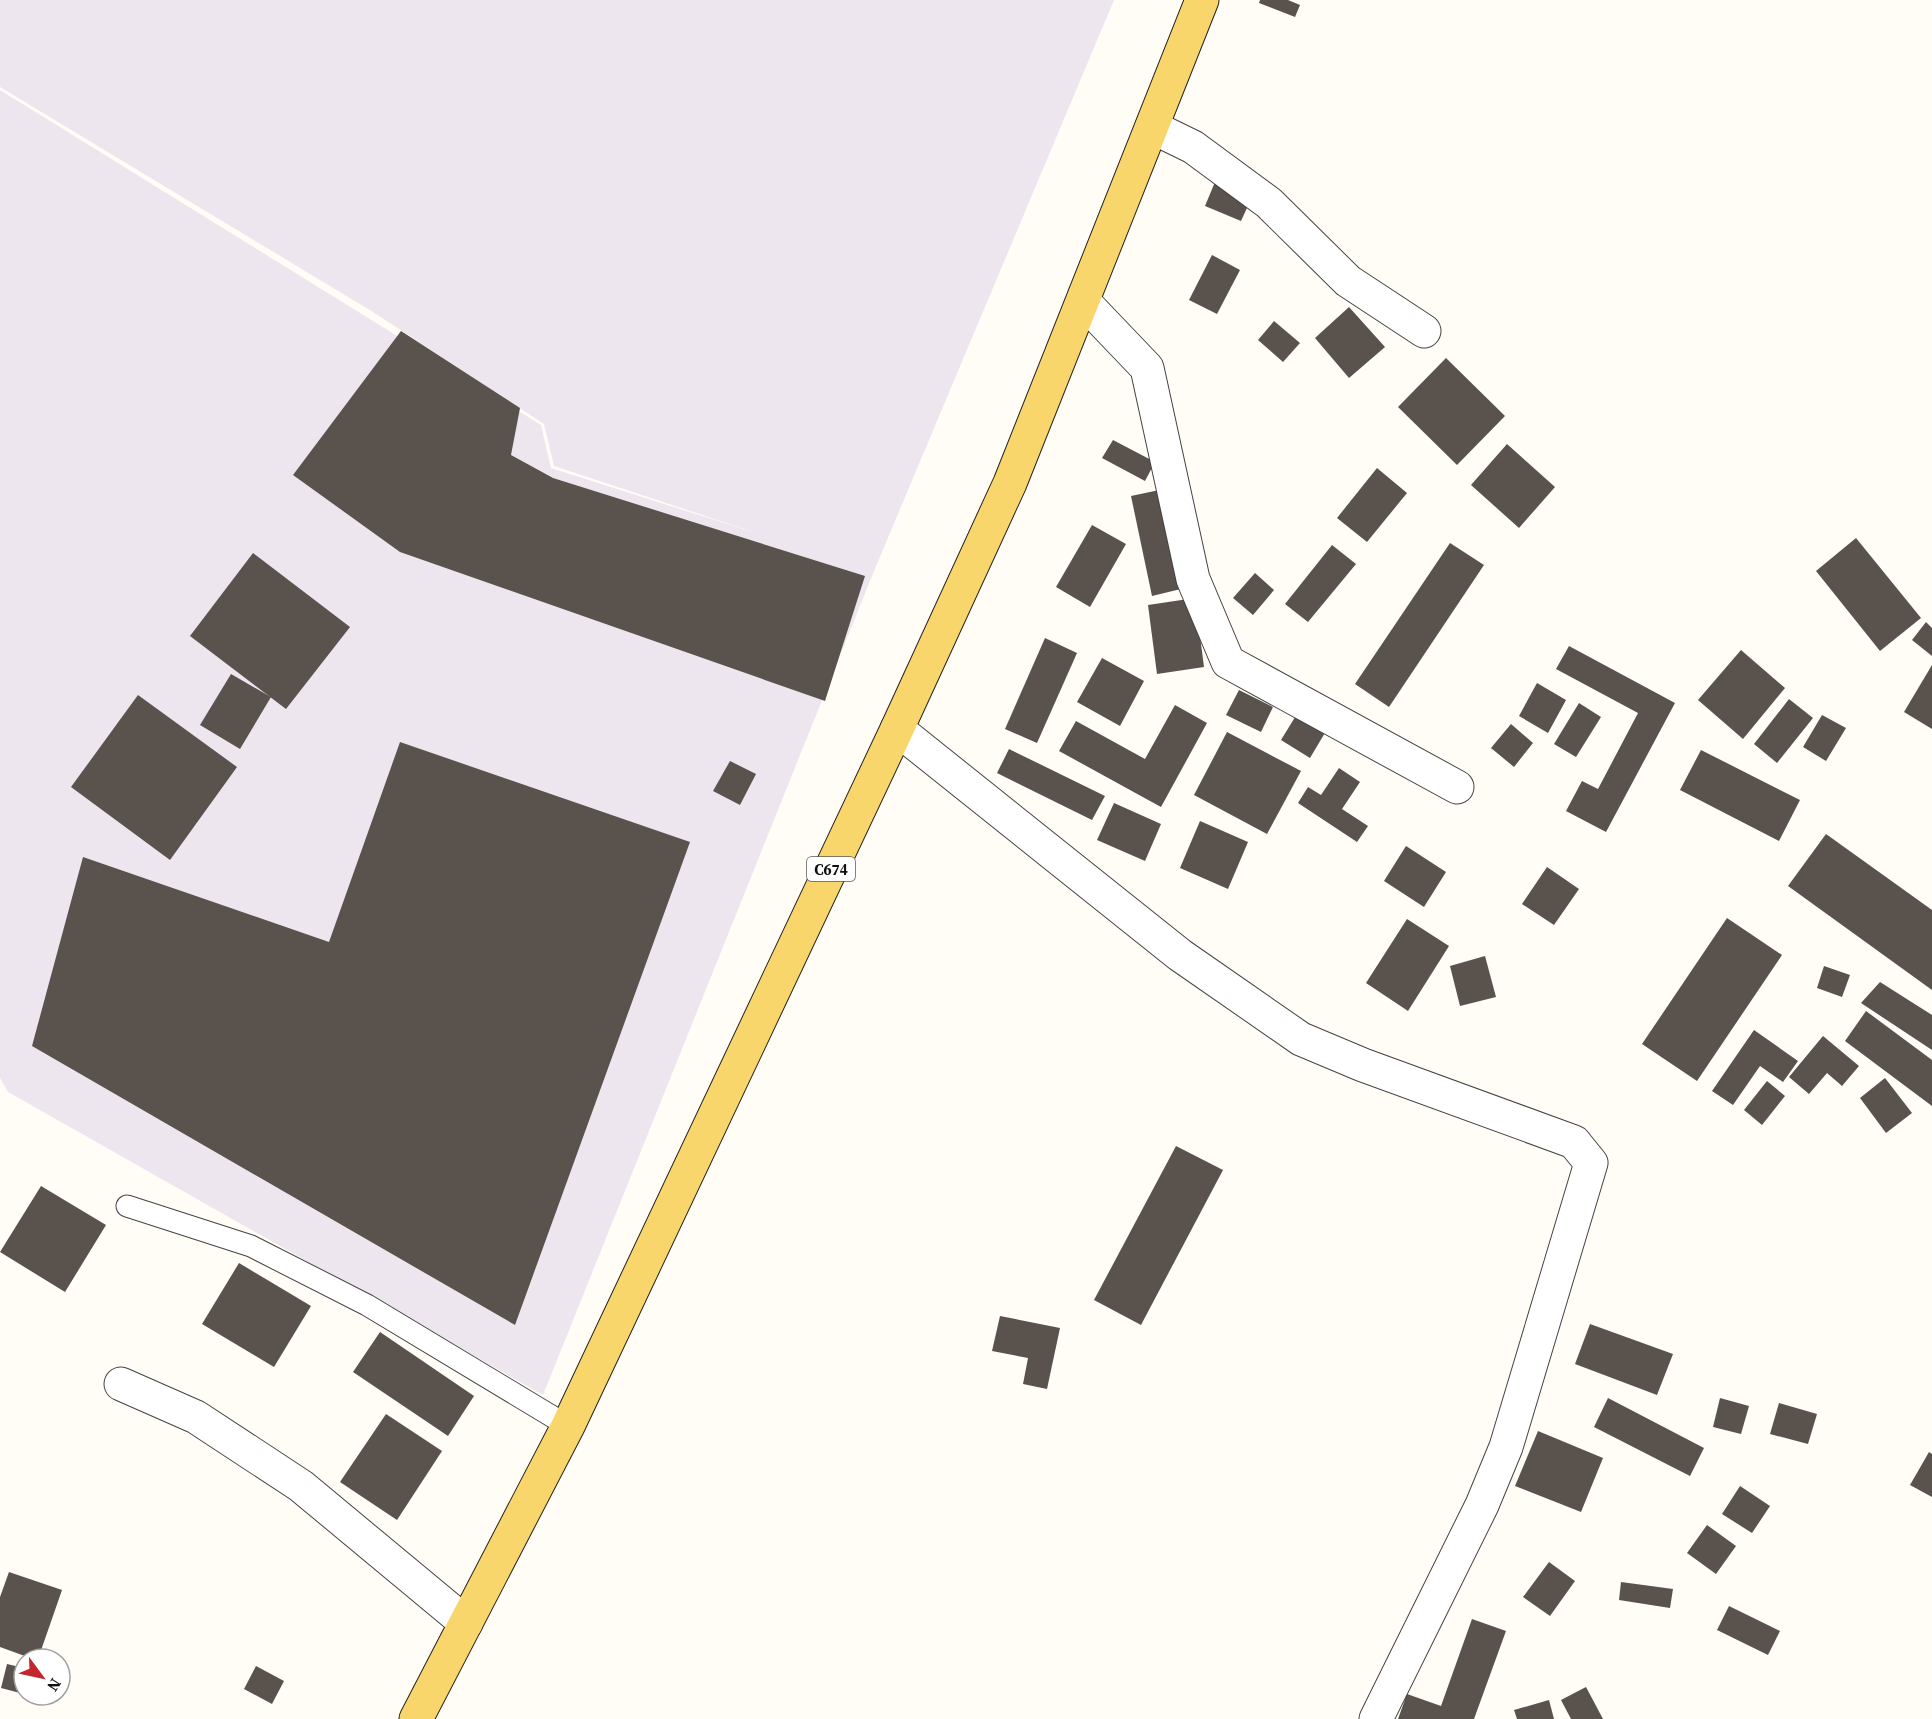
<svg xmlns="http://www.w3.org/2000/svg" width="1932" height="1719" viewBox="0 0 1932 1719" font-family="'Source Serif 4',serif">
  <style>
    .industrial { fill: #eee6ef }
    .building { fill: #5a524d }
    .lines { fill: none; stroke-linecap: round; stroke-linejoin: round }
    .service-casing { stroke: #444; stroke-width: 23 }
    .minor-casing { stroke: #444; stroke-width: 35 }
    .primary-casing { stroke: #222; stroke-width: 35 }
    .service { stroke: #fff; stroke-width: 21 }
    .minor { stroke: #fff; stroke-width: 33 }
    .primary { stroke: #f9d66b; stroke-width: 33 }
    .labels { text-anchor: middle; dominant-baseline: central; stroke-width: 6; stroke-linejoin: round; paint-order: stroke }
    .shield { fill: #fff; stroke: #585858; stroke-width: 1.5 }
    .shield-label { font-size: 15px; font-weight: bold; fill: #111 }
  </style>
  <rect width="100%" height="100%" fill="#fffdf5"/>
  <path class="industrial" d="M0,0H1114L874,571L543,1395L8,1092L0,1078V90L541,425L551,468L781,541L554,466L544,424L373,312L0,87Z"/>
  <g class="building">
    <path d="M1260,0H1288L1300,5L1295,17L1259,3Z"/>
    <path d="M1215,182L1252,197L1241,221L1205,206Z"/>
    <path d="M1212,255L1240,270L1217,314L1189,300Z"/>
    <path d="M1349,307L1385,347L1349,378L1315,338Z"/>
    <path d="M1274,321L1300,343L1283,362L1258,340Z"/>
    <path d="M401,331L520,408L511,455L553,478L865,576L825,701L400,552L293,475Z"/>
    <path d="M1446,358L1505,416L1457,465L1398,407Z"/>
    <path d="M1113,440L1155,462L1145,481L1102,458Z"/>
    <path d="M1507,444L1555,487L1519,528L1471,485Z"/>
    <path d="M1377,468L1407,493L1367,542L1337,518Z"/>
    <path d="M1164,489L1185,588L1152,596L1131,496Z"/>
    <path d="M1092,525L1126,544L1090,607L1056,587Z"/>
    <path d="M1856,538L1921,618L1880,651L1816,571Z"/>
    <path d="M1450,543L1484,565L1389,707L1355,684Z"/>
    <path d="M1332,545L1356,564L1308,622L1285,604Z"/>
    <path d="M253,553L350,627L286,709L190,636Z"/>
    <path d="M1255,573L1274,590L1253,615L1233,598Z"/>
    <path d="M1195,598L1204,667L1157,674L1148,605Z"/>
    <path d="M1926,622L1932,628V656L1912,640Z"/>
    <path d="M1045,638L1077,653L1037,743L1005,729Z"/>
    <path d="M1569,646L1675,703L1606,832L1566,811L1582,781L1598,789L1638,713L1556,669Z"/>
    <path d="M1741,650L1785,688L1743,739L1698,700Z"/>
    <path d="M1102,658L1144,681L1120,726L1077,702Z"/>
    <path d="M1932,665V729L1904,712Z"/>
    <path d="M231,674L271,697L240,749L200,725Z"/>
    <path d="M1537,683L1566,700L1548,733L1519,716Z"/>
    <path d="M1239,690L1273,707L1261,732L1226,715Z"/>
    <path d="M138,695L237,767L170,860L71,787Z"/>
    <path d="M1789,699L1813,718L1777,763L1754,744Z"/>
    <path d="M1579,703L1601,717L1576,757L1554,744Z"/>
    <path d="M1175,705L1207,723L1161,807L1059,751L1076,721L1145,759Z"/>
    <path d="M1300,709L1329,726L1310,758L1281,740Z"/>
    <path d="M1822,715L1846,728L1826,761L1803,747Z"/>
    <path d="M1511,724L1533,743L1514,767L1491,748Z"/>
    <path d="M1227,732L1301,771L1267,834L1194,795Z"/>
    <path d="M400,742L690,842L515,1325L32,1046L83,857L329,942Z"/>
    <path d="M1009,749L1105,796L1092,820L997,773Z"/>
    <path d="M1701,750L1800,800L1779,841L1680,790Z"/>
    <path d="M730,761L756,774L740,805L713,791Z"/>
    <path d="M1339,768L1360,782L1342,809L1368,826L1357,842L1298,803L1308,787L1321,795Z"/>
    <path d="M1114,803L1161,824L1145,861L1097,840Z"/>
    <path d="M1200,821L1248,842L1228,889L1180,868Z"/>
    <path d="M1826,834L1932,910V990L1788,886Z"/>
    <path d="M1406,846L1446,872L1424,907L1384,881Z"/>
    <path d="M1547,867L1579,889L1554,925L1522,904Z"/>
    <path d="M1727,918L1782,955L1697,1081L1642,1044Z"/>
    <path d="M1407,919L1449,946L1408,1011L1366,983Z"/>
    <path d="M1485,956L1496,997L1460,1006L1450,966Z"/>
    <path d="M1824,966L1850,975L1842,997L1817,988Z"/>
    <path d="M1880,982L1932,1015V1050L1861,1003Z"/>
    <path d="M1866,1011L1932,1060V1106L1845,1041Z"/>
    <path d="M1754,1030L1798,1061L1783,1082L1760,1066L1733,1105L1712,1091Z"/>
    <path d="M1823,1036L1859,1066L1842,1086L1827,1073L1809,1094L1789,1077Z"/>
    <path d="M1885,1078L1912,1113L1886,1133L1860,1098Z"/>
    <path d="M1767,1081L1785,1096L1762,1125L1744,1110Z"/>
    <path d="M1176,1146L1223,1170L1141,1325L1094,1300Z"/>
    <path d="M41,1186L106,1225L65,1292L0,1252Z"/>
    <path d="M239,1263L311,1306L274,1367L202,1324Z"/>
    <path d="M1000,1316L1060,1328L1047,1389L1023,1384L1028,1358L992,1351Z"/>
    <path d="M1590,1324L1673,1354L1657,1395L1575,1364Z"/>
    <path d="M380,1332L474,1396L448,1436L353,1372Z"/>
    <path d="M1608,1398L1704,1448L1690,1476L1594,1427Z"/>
    <path d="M1720,1398L1749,1406L1741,1434L1713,1427Z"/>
    <path d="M1779,1403L1817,1414L1808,1444L1770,1434Z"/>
    <path d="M386,1414L442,1451L397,1520L340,1482Z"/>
    <path d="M1538,1431L1603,1458L1581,1512L1515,1486Z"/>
    <path d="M1929,1452L1932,1454V1497L1910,1485Z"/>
    <path d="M1740,1486L1770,1506L1752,1533L1722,1514Z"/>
    <path d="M1707,1525L1736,1546L1716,1574L1687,1553Z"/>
    <path d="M1549,1562L1575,1581L1550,1616L1523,1597Z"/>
    <path d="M9,1572L62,1590L38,1659H33L0,1647V1597Z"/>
    <path d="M1621,1582L1673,1589L1670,1608L1619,1600Z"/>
    <path d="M1729,1606L1780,1631L1768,1655L1717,1630Z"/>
    <path d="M1472,1619L1506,1631L1474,1719H1398L1407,1694L1441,1706Z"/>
    <path d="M7,1664L24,1668V1694L1,1688Z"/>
    <path d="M256,1666L284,1681L272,1704L244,1689Z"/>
    <path d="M1586,1687L1603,1719H1571L1561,1700Z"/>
    <path d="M1549,1700L1554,1719H1517L1514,1710Z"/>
  </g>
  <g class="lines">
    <g class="service-casing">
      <path id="service" d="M127,1206L251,1246L367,1305L568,1426"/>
    </g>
    <g class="minor-casing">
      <g id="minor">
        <path d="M1152,127L1193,147L1269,203L1348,281L1424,331"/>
        <path d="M1083,301L1147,368L1193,579L1228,662L1457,787"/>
        <path d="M897,729L1180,955L1301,1039L1363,1065L1574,1142L1591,1163L1506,1447L1482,1505L1376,1719"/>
        <path d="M121,1384L196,1417L301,1486L466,1623"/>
      </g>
    </g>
    <g class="primary-casing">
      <path id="primary" d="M416,1719L568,1426L897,729L1010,483L1202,0"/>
    </g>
    <use href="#service" class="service"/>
    <use href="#minor" class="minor"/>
    <use href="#primary" class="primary"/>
  </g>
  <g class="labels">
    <rect class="shield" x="807" y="857" width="48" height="24" rx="4.5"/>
    <g class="shield-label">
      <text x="831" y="869">C674</text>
    </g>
  </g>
  <g transform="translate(42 1677) rotate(123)"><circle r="28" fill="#ffffff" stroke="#a0a0a0" stroke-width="1.5"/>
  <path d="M0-4.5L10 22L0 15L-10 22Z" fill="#c4262e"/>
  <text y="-9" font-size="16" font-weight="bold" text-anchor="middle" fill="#111111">N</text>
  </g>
</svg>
